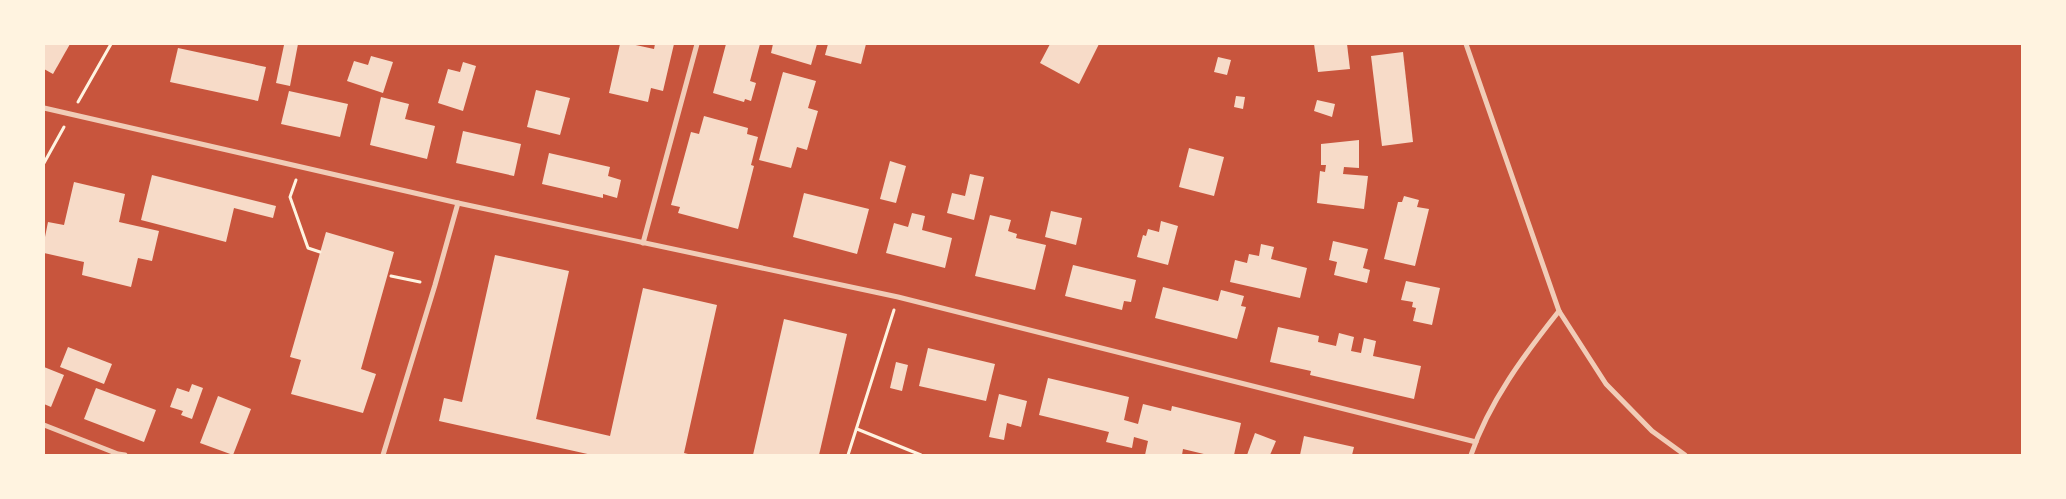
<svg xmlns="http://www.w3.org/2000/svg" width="2066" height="499" viewBox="0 0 2066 499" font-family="Karla,sans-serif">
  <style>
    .building { fill: #f7dbc8 }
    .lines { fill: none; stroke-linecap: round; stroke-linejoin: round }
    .path { stroke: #fff3e0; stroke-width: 3 }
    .minor { stroke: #f1ccb7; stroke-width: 5 }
  </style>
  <rect width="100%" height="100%" fill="#c8553d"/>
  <g class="building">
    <path d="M44,44H70L53,74L44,69Z"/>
    <path d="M280,44H298L290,86L276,83L284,45Z"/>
    <path d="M620,44H631L654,49L655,44H674L663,91L651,88L648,102L609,93Z"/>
    <path d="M726,44H760L750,81L756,83L751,101L745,99L744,102L713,93Z"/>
    <path d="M773,44H817L811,65L771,53Z"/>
    <path d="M828,44H866L861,64L825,55Z"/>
    <path d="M1050,44H1099L1079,84L1040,63Z"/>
    <path d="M1314,44H1347L1350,69L1318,72Z"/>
    <path d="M178,48L266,67L258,101L170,82Z"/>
    <path d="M1403,52L1413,142L1382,146L1371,56Z"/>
    <path d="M371,56L393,62L383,93L347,81L354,61L368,65Z"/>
    <path d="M1218,57L1231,60L1227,75L1214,72Z"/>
    <path d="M463,62L476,66L463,111L438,103L448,69L460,72Z"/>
    <path d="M783,72L816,81L808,108L818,111L812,132L807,150L797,147L791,168L759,160Z"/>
    <path d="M536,90L570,98L560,135L527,127Z"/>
    <path d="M289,91L348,104L340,137L281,124Z"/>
    <path d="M1236,96L1245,97L1243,109L1234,107Z"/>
    <path d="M381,97L409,104L405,119L435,126L427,159L370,145Z"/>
    <path d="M1317,100L1335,104L1332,117L1314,111Z"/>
    <path d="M704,116L748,128L747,134L758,137L751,165L754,166L738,229L678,213L680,207L671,205L691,132L699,134Z"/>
    <path d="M463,131L521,144L514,176L456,163Z"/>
    <path d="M1359,140V168L1344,167L1343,174L1368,176L1364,209L1317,203L1320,171L1325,172L1326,165H1321V144Z"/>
    <path d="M1189,148L1224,157L1214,196L1179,187Z"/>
    <path d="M549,153L610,167L608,176L621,180L617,198L603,194V198L542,184Z"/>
    <path d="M890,161L906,166L896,203L880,199Z"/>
    <path d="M970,174L984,177L974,220L947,213L952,193L965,196Z"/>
    <path d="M152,175L276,206L273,218L234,208L226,242L141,220Z"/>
    <path d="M74,182L125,194L119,222L159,231L152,261L138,258L131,287L82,275L84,262L44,253V242L48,222L64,225Z"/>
    <path d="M804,193L869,209L857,254L793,237Z"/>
    <path d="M1404,196L1419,200L1417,207L1429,209L1415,266L1384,259L1398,202H1402Z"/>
    <path d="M1051,211L1082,218L1076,245L1045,237Z"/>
    <path d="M912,213L925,216L922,230L952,238L945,268L886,253L894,223L908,227Z"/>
    <path d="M990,215L1011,220L1008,231L1017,234L1016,238L1046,245L1035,290L975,276Z"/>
    <path d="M1161,221L1178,226L1168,265L1137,257L1143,235L1146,236L1148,229L1159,232Z"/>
    <path d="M326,232L394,252L361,369L376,374L363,413L291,394L301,360L290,357Z"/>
    <path d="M1333,241L1368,249L1363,268L1370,270L1367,283L1334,275L1337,262L1329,260Z"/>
    <path d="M1261,244L1274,247L1271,259L1307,268L1300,298L1230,282L1235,260L1247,263L1249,254L1259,256Z"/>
    <path d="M495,255L569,271L536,419L610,436L643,288L717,305L684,453L692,455H592L439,421L444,398L462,402Z"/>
    <path d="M1073,265L1136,280L1131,302L1124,301L1122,310L1065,296Z"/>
    <path d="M1406,281L1440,288L1432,325L1413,321L1416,308L1412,307L1413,302L1401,300Z"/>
    <path d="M1163,287L1218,301L1221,290L1244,296L1241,306L1246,307L1237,339L1155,318Z"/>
    <path d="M784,319L847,334L819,455H753Z"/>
    <path d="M1278,327L1319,336L1318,342L1336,346L1339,333L1354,337L1351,351L1361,353L1364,338L1376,341L1373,356L1421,366L1414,399L1310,375L1311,371L1270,362Z"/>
    <path d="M68,347L112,364L104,384L60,367Z"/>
    <path d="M928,348L995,364L986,401L919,386Z"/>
    <path d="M896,362L908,365L902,391L890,388Z"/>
    <path d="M44,367L64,375L51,407L44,404Z"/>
    <path d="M1048,378L1129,397L1124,420L1138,424L1143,404L1171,411L1172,406L1241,423L1234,455H1208L1183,449L1182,455H1145L1148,441L1134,437L1132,448L1106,442L1109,432L1039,415Z"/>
    <path d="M192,384L203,388L192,419L181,415L183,411L170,407L177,388L189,392Z"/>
    <path d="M96,388L156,410L144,442L84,419Z"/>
    <path d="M999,394L1027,401L1021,427L1007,423L1004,440L989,437Z"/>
    <path d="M218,396L251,409L233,455L200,443Z"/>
    <path d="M1255,433L1276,441L1270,455H1247Z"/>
    <path d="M1304,436L1354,447L1352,455H1300Z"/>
  </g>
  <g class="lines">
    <g class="path">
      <path d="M78,102L111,44"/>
      <path d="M44,163L64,127"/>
      <path d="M296,180L290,197L308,248L320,252"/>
      <path d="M391,276L420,282"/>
      <path d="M857,429L921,455"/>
      <path d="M848,455L894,310"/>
    </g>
    <g class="minor">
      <path d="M1466,44L1559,311L1606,384L1652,431L1685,455"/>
      <path d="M44,108L458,203L898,297L1476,442"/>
      <path d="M643,243L697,44"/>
      <path d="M44,425L118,454L125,455"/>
      <path d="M383,455L435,285L458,203"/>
      <path d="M1471,455C1489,402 1524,355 1559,311"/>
    </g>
  </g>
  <rect width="2066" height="499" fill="none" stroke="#fff3e0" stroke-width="90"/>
</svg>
